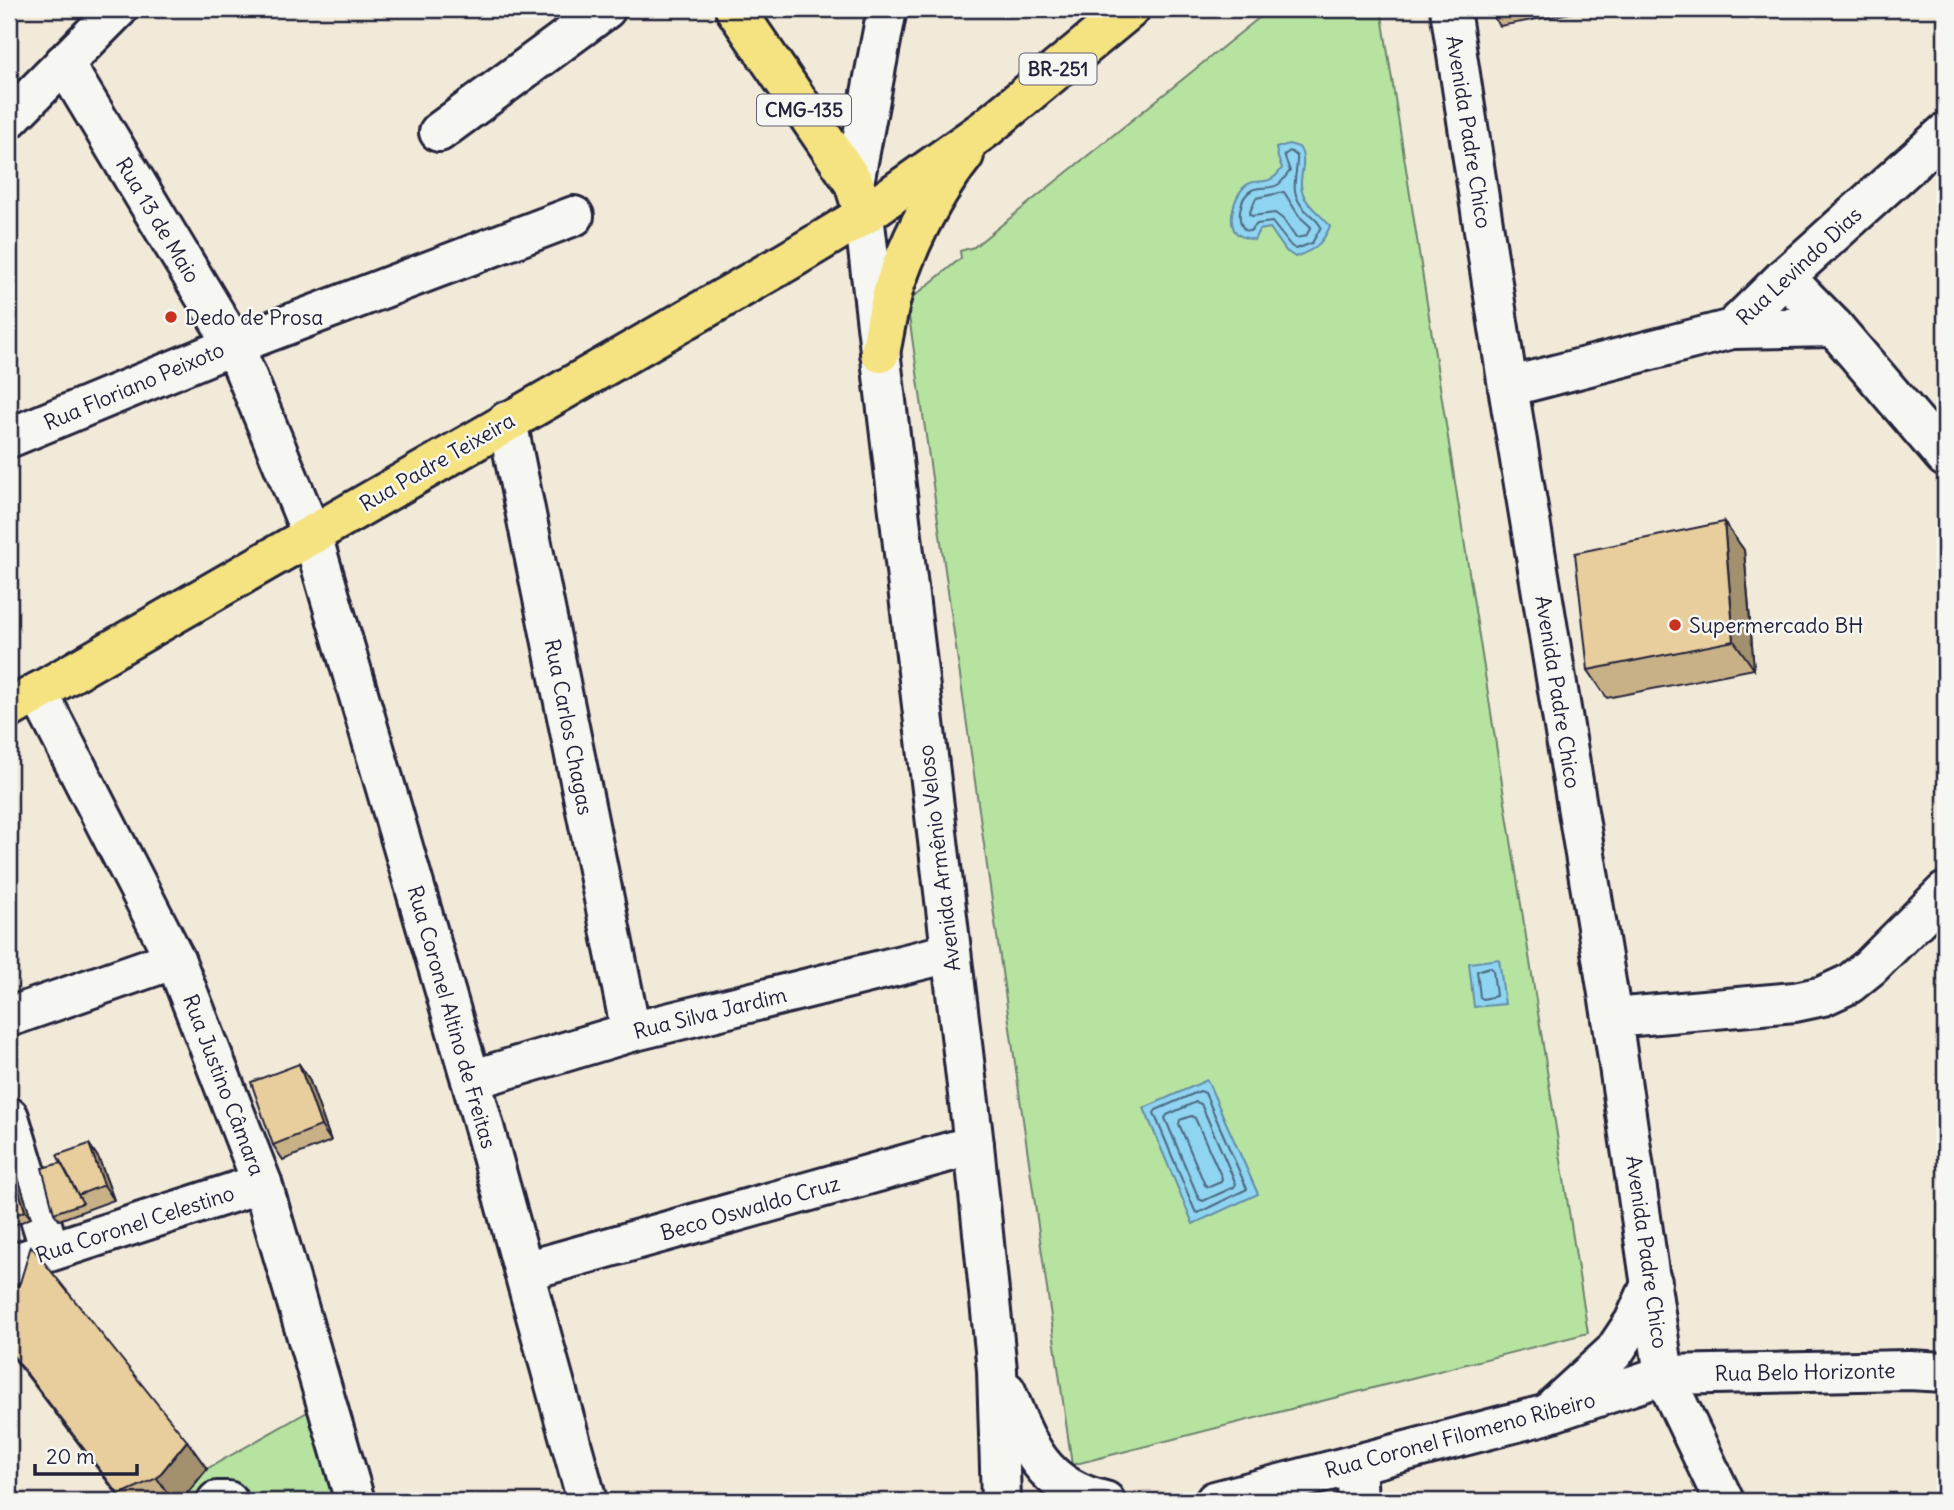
<svg xmlns="http://www.w3.org/2000/svg" width="1954" height="1510" viewBox="0 0 1954 1510" font-family="Delius,sans-serif">
  <style>
    .green { fill: #b7e3a1; stroke: #6c826e; stroke-width: 2 }
    .water { fill: #8fd4f0; stroke: #638da8; stroke-width: 2 }
    .lines { fill: none; stroke-linecap: round; stroke-linejoin: round }
    .shore { stroke: #4e6983; stroke-width: 2 }
    .minor-casing { stroke: #22223b; stroke-width: 44 }
    .major-casing { stroke: #22223b; stroke-width: 44 }
    .minor { stroke: #f6f6f2; stroke-width: 38 }
    .major { stroke: #f5e382; stroke-width: 38 }
    .wall { fill: #c8b187; stroke: #22223b; stroke-width: 2 }
    .shaded-wall { fill: #a2906e; stroke: #22223b; stroke-width: 2 }
    .building { fill: #e8ce9d; stroke: #22223b; stroke-width: 2 }
    .poi-dot { fill: #c8321e; stroke: #f6f6f2; stroke-width: 2.5 }
    .labels { text-anchor: middle; dominant-baseline: central; stroke-width: 5; stroke-linejoin: round; paint-order: stroke }
    .shield { fill: #f6f6f2; stroke: #626272; stroke-width: 2 }
    .shield-label { font-size: 19px; font-weight: bold; fill: #22223b }
    .street-label { font-size: 21px; fill: #22223b; stroke: #f6f6f2 }
    .poi-label { font-size: 21px; fill: #22223b; stroke: #f6f6f2; text-anchor: start }
  </style>
  <rect width="100%" height="100%" fill="#f2ead8"/>
  <filter id="ink" filterUnits="userSpaceOnUse"><feTurbulence type="fractalNoise" baseFrequency=".0143" numOctaves="2"/><feDisplacementMap in="SourceGraphic" scale="14" xChannelSelector="R" yChannelSelector="G"/><feConvolveMatrix kernelMatrix="1 2 1 2 8 2 1 2 1" color-interpolation-filters="sRGB"/></filter>
  <g filter="url(#ink)">
    <g class="green">
      <path d="M1270,9H1381L1588,1333L1072,1465L907,302L961,258L960,251L974,247Z"/>
      <path d="M311,1410L336,1501H150Z"/>
    </g>
    <g class="water">
      <path d="M1289,144L1299,147C1310,163 1295,179 1304,196C1309,208 1322,215 1330,226C1322,245 1314,250 1295,257L1286,251L1270,228L1259,230L1254,240C1247,238 1238,237 1234,230C1228,217 1235,197 1244,187C1257,175 1268,190 1282,168L1278,158L1276,148Z"/>
      <path d="M1499,959L1505,1004L1474,1007L1469,963Z"/>
      <path d="M1207,1080L1258,1194L1193,1224L1144,1108Z"/>
    </g>
    <g class="lines">
      <g class="shore">
        <path d="M1290,151L1297,156C1298,177 1287,190 1305,210C1311,216 1317,219 1321,227L1312,243L1296,249L1291,246L1272,222L1257,224L1250,231L1245,230C1236,221 1239,197 1252,190C1260,186 1271,190 1279,184C1283,181 1287,174 1290,171L1284,155Z"/>
        <path d="M1284,192L1299,216L1311,227L1306,236L1296,238L1283,219L1275,213L1252,216L1249,214L1256,198Z"/>
        <path d="M1490,967L1493,970L1496,996L1483,999L1480,997L1477,971Z"/>
        <path d="M1200,1091L1205,1093L1247,1189L1198,1213L1195,1211L1154,1113L1156,1110Z"/>
        <path d="M1196,1102L1201,1104L1236,1184L1234,1187L1203,1201L1199,1199L1165,1118L1167,1115Z"/>
        <path d="M1191,1116L1195,1118L1222,1178L1221,1182L1209,1187L1205,1185L1179,1124L1180,1120Z"/>
      </g>
      <g class="minor-casing">
        <g id="minor">
          <path d="M1450,9L1508,387L1612,1018L1664,1375L1724,1501"/>
          <path d="M64,63L234,345L312,535L471,1080L587,1501"/>
          <path d="M9,119L118,9"/>
          <path d="M439,132L606,9"/>
          <path d="M854,183L887,9"/>
          <path d="M864,215L974,1145L997,1370L1001,1501"/>
          <path d="M1785,277L1834,327L1945,457"/>
          <path d="M1732,329L1834,327"/>
          <path d="M1508,387L1732,329L1785,277L1945,133"/>
          <path d="M507,421L631,1032"/>
          <path d="M9,438L234,345L574,216"/>
          <path d="M38,692L175,959L262,1183L355,1501"/>
          <path d="M9,1017L175,959"/>
          <path d="M1612,1018L1795,1002L1823,996L1849,984L1870,967L1945,892"/>
          <path d="M471,1080L631,1032L950,953"/>
          <path d="M9,1117L50,1251"/>
          <path d="M9,1265L262,1183"/>
          <path d="M525,1271L974,1145"/>
          <path d="M1006,1391C1027,1446 1043,1488 1105,1501"/>
          <path d="M1556,1405L1614,1352L1634,1322L1652,1282"/>
          <path d="M1356,1464L1358,1501"/>
          <path d="M217,1501H228"/>
          <path d="M1215,1501L1544,1415L1664,1375L1909,1370L1945,1372"/>
        </g>
      </g>
      <g class="major-casing">
        <g id="major">
          <path d="M735,9L854,183L864,215"/>
          <path d="M880,353C885,330 888,306 895,284C911,238 934,193 964,155"/>
          <path d="M9,709L788,261L864,215L985,129L1130,9"/>
        </g>
      </g>
      <use href="#minor" class="minor"/>
      <use href="#major" class="major"/>
    </g>
    <g class="wall">
      <path d="M1488,9H1592L1500,26Z"/>
      <path d="M1724,522L1744,550L1754,669L1607,698L1588,670Z"/>
      <path d="M299,1064L309,1079L331,1141L283,1160L273,1145Z"/>
      <path d="M89,1144L99,1159L114,1200L59,1220L54,1213L61,1163Z"/>
      <path d="M9,1150L31,1218L10,1227L9,1225Z"/>
      <path d="M9,1288L187,1441L207,1469L181,1501H122L9,1352Z"/>
    </g>
    <g class="shaded-wall">
      <path d="M1724,522L1744,550L1754,669L1734,641Z"/>
      <path d="M299,1064L309,1079L331,1141L321,1126Z"/>
      <path d="M89,1144L99,1159L114,1200L104,1185Z"/>
      <path d="M9,1150L31,1218L25,1211L9,1159Z"/>
      <path d="M187,1441L207,1469L181,1501H173L157,1478Z"/>
    </g>
    <g class="building">
      <path d="M1724,522L1734,641L1588,670L1575,553Z"/>
      <path d="M299,1064L321,1126L273,1145L251,1082Z"/>
      <path d="M89,1144L104,1185L78,1195L57,1155Z"/>
      <path d="M9,1159L25,1211L9,1218Z"/>
      <path d="M61,1163L78,1195L83,1203L54,1213L42,1168Z"/>
      <path d="M31,1246L187,1441L157,1478L119,1495L9,1350V1288L19,1286Z"/>
    </g>
  </g>
  <g class="poi-dot">
    <circle cx="171" cy="317" r="7"/>
    <circle cx="1675" cy="625" r="7"/>
  </g>
  <g class="labels">
    <g class="shield">
      <rect x="1019.5" y="53.5" width="77" height="31" rx="5"/>
      <rect x="757" y="94.5" width="94" height="31" rx="5"/>
    </g>
    <g class="shield-label">
      <text x="1058" y="69">BR-251</text>
      <text x="804" y="110">CMG-135</text>
    </g>
    <g class="street-label">
      <text transform="translate(1469 132) rotate(81)">Avenida Padre Chico</text>
      <text transform="translate(158 220) rotate(59)">Rua 13 de Maio</text>
      <text transform="translate(1799 266) rotate(-43)">Rua Levindo Dias</text>
      <text transform="translate(134 386) rotate(-23)">Rua Floriano Peixoto</text>
      <text transform="translate(437 462) rotate(-30)">Rua Padre Teixeira</text>
      <text transform="translate(1558 692) rotate(81)">Avenida Padre Chico</text>
      <text transform="translate(569 727) rotate(79)">Rua Carlos Chagas</text>
      <text transform="translate(939 858) rotate(-97)">Avenida Armênio Veloso</text>
      <text transform="translate(710 1013) rotate(-14)">Rua Silva Jardim</text>
      <text transform="translate(452 1017) rotate(74)">Rua Coronel Altino de Freitas</text>
      <text transform="translate(224 1085) rotate(69)">Rua Justino Câmara</text>
      <text transform="translate(750 1208) rotate(-16)">Beco Oswaldo Cruz</text>
      <text transform="translate(135 1224) rotate(-18)">Rua Coronel Celestino</text>
      <text transform="translate(1647 1252) rotate(82)">Avenida Padre Chico</text>
      <text transform="translate(1805 1372) rotate(-1)">Rua Belo Horizonte</text>
      <text transform="translate(1460 1435) rotate(-15)">Rua Coronel Filomeno Ribeiro</text>
    </g>
    <g class="poi-label">
      <text x="185" y="317">Dedo de Prosa</text>
      <text x="1689" y="625">Supermercado BH</text>
    </g>
  </g>
  <rect width="1954" height="1510" fill="none" stroke="#f6f6f2" stroke-width="35"/>
  <rect x="18" y="18" width="1919" height="1475" fill="none" stroke="#22223b" stroke-width="2.5" filter="url(#ink)"/>
  <path d="M35 1464v10h102v-10" fill="none" stroke="#22223b" stroke-width="3.5"/>
  <text x="46" y="1464" font-size="21" fill="#22223b" stroke="#f6f6f2" stroke-width="5" paint-order="stroke">20 m</text>
</svg>
